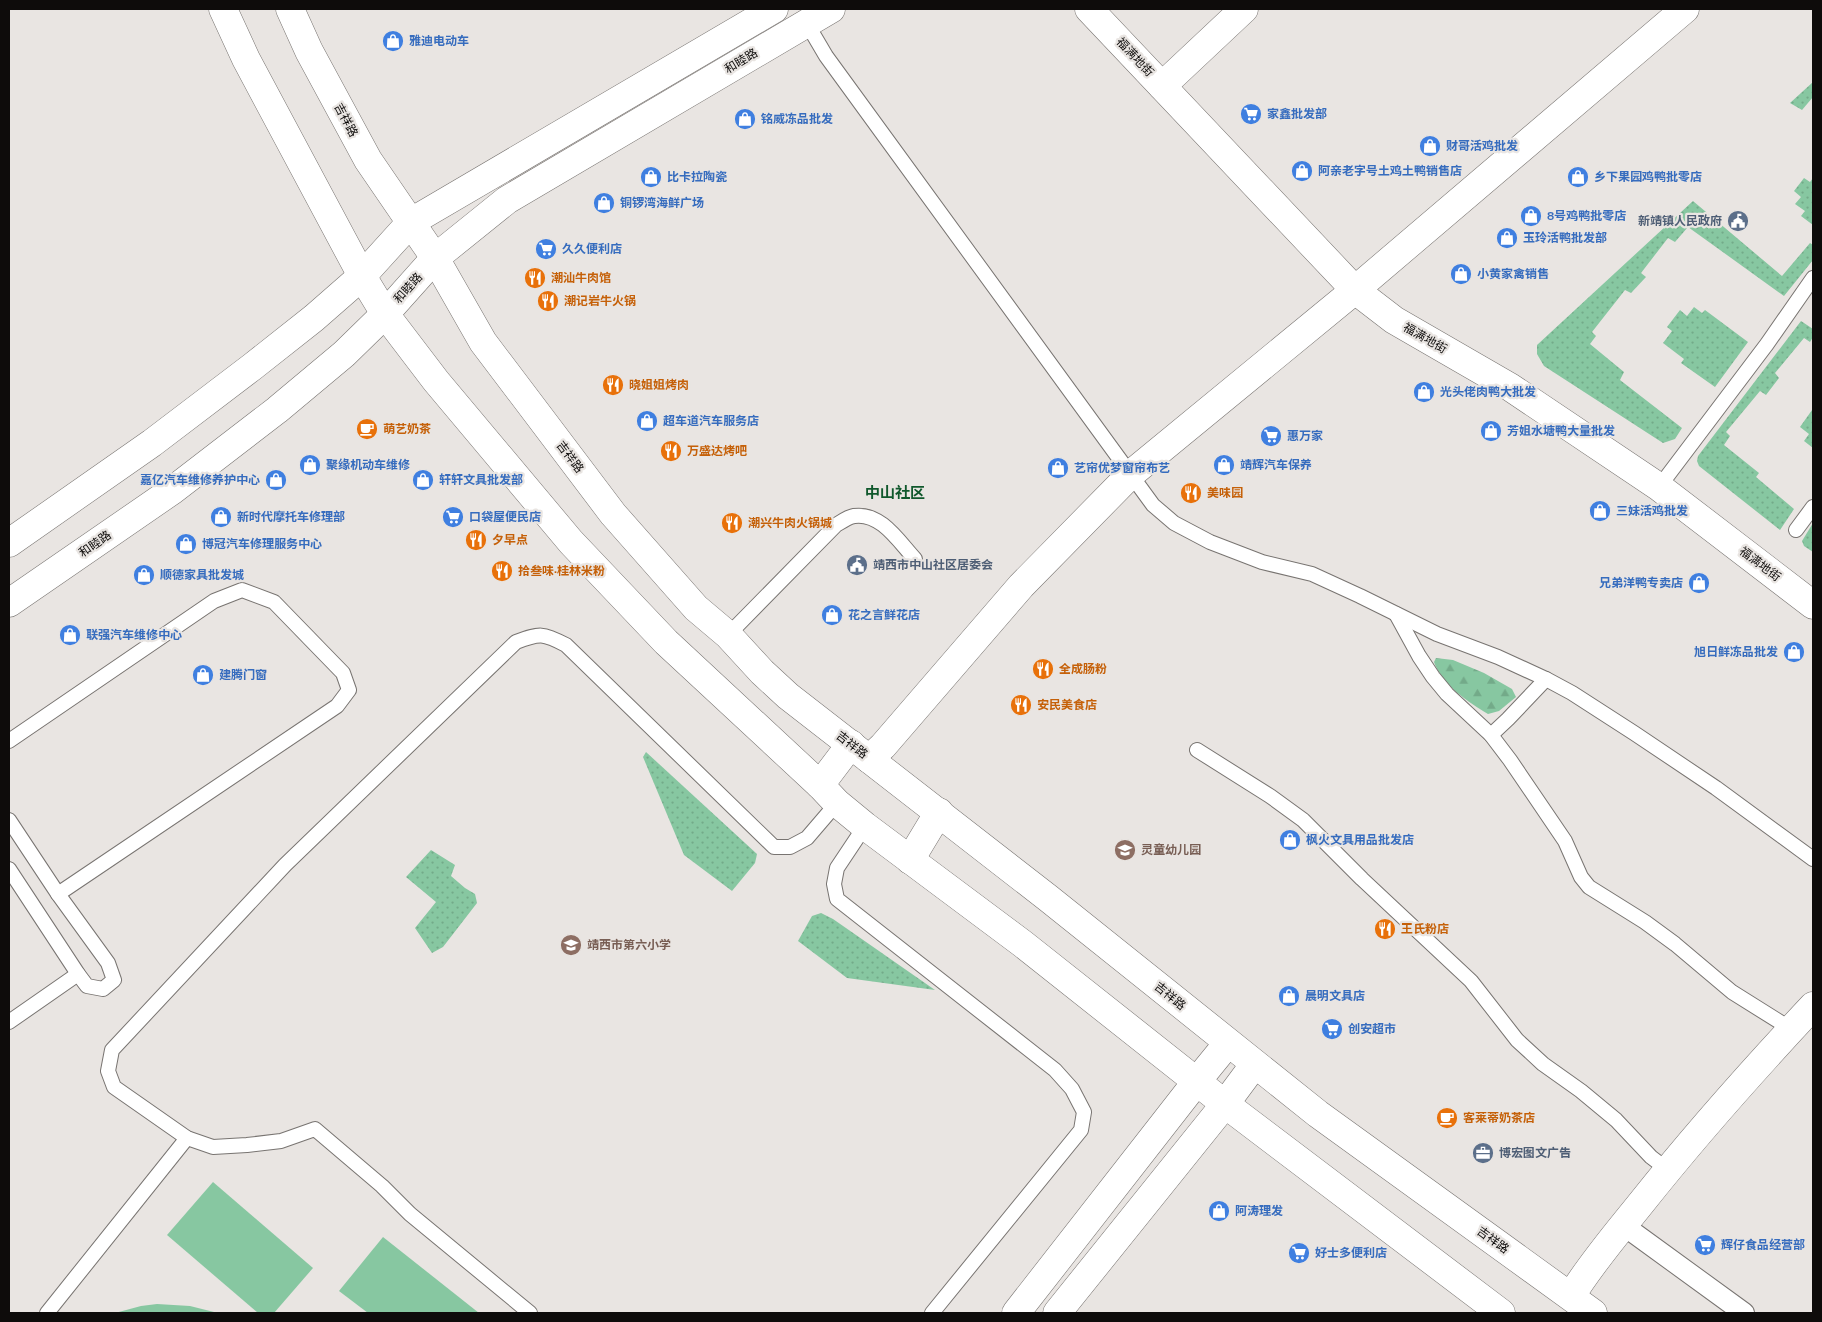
<svg xmlns="http://www.w3.org/2000/svg" width="1822" height="1322" viewBox="0 0 1822 1322" font-family="'Nunito Sans','Noto Sans SC',sans-serif">
  <style>
    .grass { fill: url(#grass-dots) }
    .forest { fill: url(#forest-firs) }
    .pitch { fill: #87c7a1 }
    .lines { fill: none; stroke-linecap: round; stroke-linejoin: round }
    .service-casing { stroke: #787471; stroke-width: 16 }
    .pedestrian-casing { stroke: #787471; stroke-width: 22 }
    .minor-casing { stroke: #787471; stroke-width: 29 }
    .tertiary-casing { stroke: #787471; stroke-width: 29 }
    .primary-casing { stroke: #787471; stroke-width: 29 }
    .service { stroke: #fff; stroke-width: 14 }
    .pedestrian { stroke: #fff; stroke-width: 20 }
    .minor { stroke: #fff; stroke-width: 28 }
    .tertiary { stroke: #fff; stroke-width: 28 }
    .primary { stroke: #fff; stroke-width: 28 }
    .labels { text-anchor: middle; dominant-baseline: central; stroke-width: 4.5; stroke-linejoin: round; paint-order: stroke }
    .shop-label { font-size: 12px; font-weight: bold; fill: #366cbe; stroke: #e9e5e2; text-anchor: start }
    .street-label { font-size: 12px; fill: #0e0c0b; stroke: #e9e5e2 }
    .service-label { font-size: 12px; font-weight: bold; fill: #4e5e75; stroke: #e9e5e2; text-anchor: start }
    .food-label { font-size: 12px; font-weight: bold; fill: #c56008; stroke: #e9e5e2; text-anchor: start }
    .education-label { font-size: 12px; font-weight: bold; fill: #785e54; stroke: #e9e5e2; text-anchor: start }
    .quarter-label { font-size: 15px; font-weight: bold; fill: #10582c; stroke: #e9e5e2 }
  </style>
  <defs>
    <pattern id="grass-dots" width="8" height="8" patternUnits="userSpaceOnUse" patternTransform="scale(1.25)"><rect width="8" height="8" fill="#87c7a1"/><path d="M2 2h.1M6 6h.1" fill="none" stroke="#73aa89" stroke-width="1.8" stroke-linecap="round"/></pattern>
    <pattern id="forest-firs" width="22" height="20" patternUnits="userSpaceOnUse" patternTransform="scale(1.25)"><rect width="22" height="20" fill="#87c7a1"/><path d="M5 1l3.5 6h-7zM16 11l3.5 6h-7z" fill="#73aa89"/></pattern>
  </defs>
  <rect width="100%" height="100%" fill="#e9e5e2"/>
  <g class="grass">
    <path d="M1813,82V97L1802,110L1790,103Z"/>
    <path d="M1804,178L1810,182L1813,178V225L1801,216L1805,211L1795,204L1801,197L1794,191Z"/>
    <path d="M1693,201L1782,276L1810,243L1813,245V260L1784,296L1688,227L1675,242L1668,238L1641,273L1646,277L1631,293L1625,290L1592,332L1596,336L1590,344L1624,372L1620,380L1682,428L1675,439L1663,443L1544,366L1537,354V345Z"/>
    <path d="M1694,307L1702,313L1705,310L1748,342L1715,387L1681,363L1684,359L1663,343L1672,331L1667,327L1680,310L1687,316Z"/>
    <path d="M1801,321L1813,329V337L1810,342L1804,338L1775,373L1779,378L1766,395L1760,391L1726,432L1730,436L1724,445L1759,473L1756,477L1794,509L1780,530L1699,466L1697,461L1698,456Z"/>
    <path d="M1812,410L1813,411V448L1804,441L1809,434L1800,427Z"/>
    <path d="M1813,523V552L1804,546L1802,541Z"/>
    <path d="M646,752L757,854L755,863L732,891L684,855L643,757Z"/>
    <path d="M431,850L455,865L451,876L465,888L475,894L477,903L443,947L432,953L415,928L436,902L406,877Z"/>
    <path d="M821,913L833,919L935,990L847,978L798,941L812,916Z"/>
  </g>
  <path class="forest" d="M1436,658L1453,660L1484,673L1512,689L1516,697L1499,711L1488,714C1468,702 1442,685 1434,662Z"/>
  <g class="pitch">
    <path d="M213,1182L313,1268L274,1313H258L167,1235Z"/>
    <path d="M383,1237L479,1313H368L339,1291Z"/>
    <path d="M157,1304L190,1306L218,1313H115L141,1306Z"/>
  </g>
  <g class="lines">
    <g class="service-casing">
      <g id="service">
        <path d="M806,22L826,56L1153,505L1174,523L1210,542L1262,562L1312,574L1360,596L1437,634L1498,657L1546,679L1572,693L1634,733L1716,788L1813,859"/>
        <path d="M1659,487L1767,344L1813,278"/>
        <path d="M1796,530L1813,507"/>
        <path d="M1396,614L1419,656L1433,677L1447,694L1491,735L1510,760L1565,841L1581,877L1589,887L1645,922L1675,944L1732,992L1791,1029"/>
        <path d="M728,635L836,525C841,522 848,517 854,516C881,512 899,542 915,559"/>
        <path d="M1491,735L1508,719L1546,679"/>
        <path d="M9,741L214,601L242,590L274,602L343,673L349,690L337,706L58,894"/>
        <path d="M1197,750L1270,796L1303,820L1362,879L1471,981L1517,1040L1543,1064L1581,1091L1616,1120L1651,1157L1668,1170"/>
        <path d="M9,820L58,894L108,963L114,980L103,989L87,986L78,974L9,869"/>
        <path d="M865,826L837,868L834,884L837,899L1055,1070L1072,1089L1084,1112L1081,1130L932,1313"/>
        <path d="M9,1022L78,974"/>
        <path d="M47,1313L187,1138"/>
        <path d="M530,1313L410,1214L382,1186L315,1129L281,1141L247,1145L213,1147L187,1138L114,1087L108,1071L112,1050L285,865L516,642C540,633 543,633 566,645L774,847H790L807,838L837,803"/>
      </g>
    </g>
    <g class="pedestrian-casing">
      <path id="pedestrian" d="M1623,1225L1744,1313"/>
    </g>
    <g class="minor-casing">
      <g id="minor">
        <path d="M1089,9L1355,290L1394,320L1510,387L1659,487L1813,605"/>
        <path d="M1162,86L1244,9"/>
        <path d="M869,759L883,746L1021,586L1131,474L1355,290L1685,9"/>
        <path d="M1571,1296C1592,1262 1618,1232 1642,1202C1696,1134 1754,1069 1813,1006"/>
      </g>
    </g>
    <g class="tertiary-casing">
      <g id="tertiary">
        <path d="M9,543L152,443L252,367L314,318L362,276L411,222L774,9"/>
        <path d="M9,603L173,490L277,410L344,354L385,314L435,258L507,200L831,9"/>
        <path d="M1016,1313L1197,1081L1228,1043"/>
        <path d="M1057,1313L1225,1104L1254,1065"/>
      </g>
    </g>
    <g class="primary-casing">
      <g id="primary">
        <path d="M223,9L246,59L362,276L385,314L436,381L571,542L666,642L820,785L837,803L865,826L1023,944L1225,1104L1501,1313"/>
        <path d="M290,9L309,51L368,160L435,258L483,342L613,514L696,608L728,635L762,672L788,696L1048,898L1318,1114L1593,1313"/>
        <path d="M820,785L851,744"/>
        <path d="M910,860L939,812"/>
      </g>
    </g>
    <use href="#service" class="service"/>
    <use href="#pedestrian" class="pedestrian"/>
    <use href="#minor" class="minor"/>
    <use href="#tertiary" class="tertiary"/>
    <use href="#primary" class="primary"/>
  </g>
  <defs>
    <g id="shop-disc" transform="scale(1.125)"><circle r="9.5" fill="#3f7fe0" stroke="#e9e5e2"/><path d="M-5-2.5h2.3a2.7 3.5 0 0 1 5.4 0H5L5.5 6h-11ZM-1.5-2.5h3a1.5 2.3 0 0 0-3 0Z" fill="#fff"/></g>
    <g id="supermarket-disc" transform="scale(1.125)"><circle r="9.5" fill="#3f7fe0" stroke="#e9e5e2"/><path d="M-6-5.5h2.5l.6 2H6L4.5 2H-2.5L-4.4-4H-6ZM-1.5 3.2a1.3 1.3 0 1 0 .1 0ZM3 3.2a1.3 1.3 0 1 0 .1 0Z" fill="#fff"/></g>
    <g id="civic-disc" transform="scale(1.125)"><circle r="9.5" fill="#5c6f8a" stroke="#e9e5e2"/><path d="M-.6-6.5H3V-4.5H.6V-3L4-1V1h2V6H-6V1h2V-1L-.6-3ZM-1.2 2.5V6h2.4V2.5Z" fill="#fff"/></g>
    <g id="restaurant-disc" transform="scale(1.125)"><circle r="9.5" fill="#e8710a" stroke="#e9e5e2"/><path d="M-5-6h1v4h1v-4h1v4h1v-4h1v5L-1.5 .5V6h-2V.5L-5-1ZM5-6V6H3V1.5H1.5Q1.5-4 5-6Z" fill="#fff"/></g>
    <g id="cafe-disc" transform="scale(1.125)"><circle r="9.5" fill="#e8710a" stroke="#e9e5e2"/><path d="M-5.5-4.5H6V0H3Q3 3.5 0 3.5H-2.5Q-5.5 3.5-5.5 0ZM3-3.2v2h1.7v-2ZM-6 4.5H4V6H-6Z" fill="#fff"/></g>
    <g id="school-disc" transform="scale(1.125)"><circle r="9.5" fill="#8d6e63" stroke="#e9e5e2"/><path d="M0-5L7-2L0 1L-7-2ZM-4 1L0 2.5L4 1V4Q0 6-4 4Z" fill="#fff"/></g>
    <g id="office-disc" transform="scale(1.125)"><circle r="9.5" fill="#5c6f8a" stroke="#e9e5e2"/><path d="M-6-3h4V-5.5h4V-3h4V5H-6ZM-1-4.5V-3h2v-1.5ZM-6 0V1H6V0Z" fill="#fff"/></g>
  </defs>
  <g fill-rule="evenodd">
    <use href="#shop-disc" x="393" y="41"/>
    <use href="#supermarket-disc" x="1251" y="114"/>
    <use href="#shop-disc" x="745" y="119"/>
    <use href="#shop-disc" x="1430" y="146"/>
    <use href="#shop-disc" x="1302" y="171"/>
    <use href="#shop-disc" x="651" y="177"/>
    <use href="#shop-disc" x="1578" y="177"/>
    <use href="#shop-disc" x="604" y="203"/>
    <use href="#shop-disc" x="1531" y="216"/>
    <use href="#civic-disc" x="1738" y="221"/>
    <use href="#shop-disc" x="1507" y="238"/>
    <use href="#supermarket-disc" x="546" y="249"/>
    <use href="#shop-disc" x="1461" y="274"/>
    <use href="#restaurant-disc" x="535" y="278"/>
    <use href="#restaurant-disc" x="548" y="301"/>
    <use href="#restaurant-disc" x="613" y="385"/>
    <use href="#shop-disc" x="1424" y="392"/>
    <use href="#shop-disc" x="647" y="421"/>
    <use href="#cafe-disc" x="367" y="429"/>
    <use href="#shop-disc" x="1491" y="431"/>
    <use href="#supermarket-disc" x="1271" y="436"/>
    <use href="#restaurant-disc" x="671" y="451"/>
    <use href="#shop-disc" x="310" y="465"/>
    <use href="#shop-disc" x="1224" y="465"/>
    <use href="#shop-disc" x="1058" y="468"/>
    <use href="#shop-disc" x="276" y="480"/>
    <use href="#shop-disc" x="423" y="480"/>
    <use href="#restaurant-disc" x="1191" y="493"/>
    <use href="#shop-disc" x="1600" y="511"/>
    <use href="#shop-disc" x="221" y="517"/>
    <use href="#supermarket-disc" x="453" y="517"/>
    <use href="#restaurant-disc" x="732" y="523"/>
    <use href="#restaurant-disc" x="476" y="540"/>
    <use href="#shop-disc" x="186" y="544"/>
    <use href="#civic-disc" x="857" y="565"/>
    <use href="#restaurant-disc" x="502" y="571"/>
    <use href="#shop-disc" x="144" y="575"/>
    <use href="#shop-disc" x="1699" y="583"/>
    <use href="#shop-disc" x="832" y="615"/>
    <use href="#shop-disc" x="70" y="635"/>
    <use href="#shop-disc" x="1794" y="652"/>
    <use href="#restaurant-disc" x="1043" y="669"/>
    <use href="#shop-disc" x="203" y="675"/>
    <use href="#restaurant-disc" x="1021" y="705"/>
    <use href="#shop-disc" x="1290" y="840"/>
    <use href="#school-disc" x="1125" y="850"/>
    <use href="#restaurant-disc" x="1385" y="929"/>
    <use href="#school-disc" x="571" y="945"/>
    <use href="#shop-disc" x="1289" y="996"/>
    <use href="#supermarket-disc" x="1332" y="1029"/>
    <use href="#cafe-disc" x="1447" y="1118"/>
    <use href="#office-disc" x="1483" y="1153"/>
    <use href="#shop-disc" x="1219" y="1211"/>
    <use href="#supermarket-disc" x="1705" y="1245"/>
    <use href="#supermarket-disc" x="1299" y="1253"/>
  </g>
  <g class="labels">
    <g class="shop-label">
      <text x="409" y="41">雅迪电动车</text>
      <text x="1267" y="114">家鑫批发部</text>
      <text x="761" y="119">铭威冻品批发</text>
      <text x="1446" y="146">财哥活鸡批发</text>
      <text x="1318" y="171">阿亲老字号土鸡土鸭销售店</text>
      <text x="667" y="177">比卡拉陶瓷</text>
      <text x="1594" y="177">乡下果园鸡鸭批零店</text>
      <text x="620" y="203">铜锣湾海鲜广场</text>
      <text x="1547" y="216">8号鸡鸭批零店</text>
      <text x="1523" y="238">玉玲活鸭批发部</text>
      <text x="562" y="249">久久便利店</text>
      <text x="1477" y="274">小黄家禽销售</text>
      <text x="1440" y="392">光头佬肉鸭大批发</text>
      <text x="663" y="421">超车道汽车服务店</text>
      <text x="1507" y="431">芳姐水塘鸭大量批发</text>
      <text x="1287" y="436">惠万家</text>
      <text x="326" y="465">聚缘机动车维修</text>
      <text x="1240" y="465">靖辉汽车保养</text>
      <text x="1074" y="468">艺帘优梦窗帘布艺</text>
      <text x="260" y="480" text-anchor="end">嘉亿汽车维修养护中心</text>
      <text x="439" y="480">轩轩文具批发部</text>
      <text x="1616" y="511">三妹活鸡批发</text>
      <text x="237" y="517">新时代摩托车修理部</text>
      <text x="469" y="517">口袋屋便民店</text>
      <text x="202" y="544">博冠汽车修理服务中心</text>
      <text x="160" y="575">顺德家具批发城</text>
      <text x="1683" y="583" text-anchor="end">兄弟洋鸭专卖店</text>
      <text x="848" y="615">花之言鲜花店</text>
      <text x="86" y="635">联强汽车维修中心</text>
      <text x="1778" y="652" text-anchor="end">旭日鲜冻品批发</text>
      <text x="219" y="675">建腾门窗</text>
      <text x="1306" y="840">枫火文具用品批发店</text>
      <text x="1305" y="996">晨明文具店</text>
      <text x="1348" y="1029">创安超市</text>
      <text x="1235" y="1211">阿涛理发</text>
      <text x="1721" y="1245">辉仔食品经营部</text>
      <text x="1315" y="1253">好士多便利店</text>
    </g>
    <g class="street-label">
      <text transform="translate(1135 57) rotate(47)">福满地街</text>
      <text transform="translate(741 61) rotate(-31)">和睦路</text>
      <text transform="translate(346 120) rotate(62)">吉祥路</text>
      <text transform="translate(408 288) rotate(-48)">和睦路</text>
      <text transform="translate(1425 338) rotate(30)">福满地街</text>
      <text transform="translate(570 457) rotate(53)">吉祥路</text>
      <text transform="translate(95 544) rotate(-35)">和睦路</text>
      <text transform="translate(1760 564) rotate(37)">福满地街</text>
      <text transform="translate(852 745) rotate(38)">吉祥路</text>
      <text transform="translate(1170 996) rotate(39)">吉祥路</text>
      <text transform="translate(1493 1240) rotate(36)">吉祥路</text>
    </g>
    <g class="service-label">
      <text x="1722" y="221" text-anchor="end">新靖镇人民政府</text>
      <text x="873" y="565">靖西市中山社区居委会</text>
      <text x="1499" y="1153">博宏图文广告</text>
    </g>
    <g class="food-label">
      <text x="551" y="278">潮汕牛肉馆</text>
      <text x="564" y="301">潮记岩牛火锅</text>
      <text x="629" y="385">晓姐姐烤肉</text>
      <text x="383" y="429">萌艺奶茶</text>
      <text x="687" y="451">万盛达烤吧</text>
      <text x="1207" y="493">美味园</text>
      <text x="748" y="523">潮兴牛肉火锅城</text>
      <text x="492" y="540">夕早点</text>
      <text x="518" y="571">拾叁味·桂林米粉</text>
      <text x="1059" y="669">全成肠粉</text>
      <text x="1037" y="705">安民美食店</text>
      <text x="1401" y="929">王氏粉店</text>
      <text x="1463" y="1118">客莱蒂奶茶店</text>
    </g>
    <g class="education-label">
      <text x="1141" y="850">灵童幼儿园</text>
      <text x="587" y="945">靖西市第六小学</text>
    </g>
    <g class="quarter-label">
      <text x="895" y="493">中山社区</text>
    </g>
  </g>
  <rect width="1822" height="1322" fill="none" stroke="#0e0c0b" stroke-width="20"/>
</svg>
